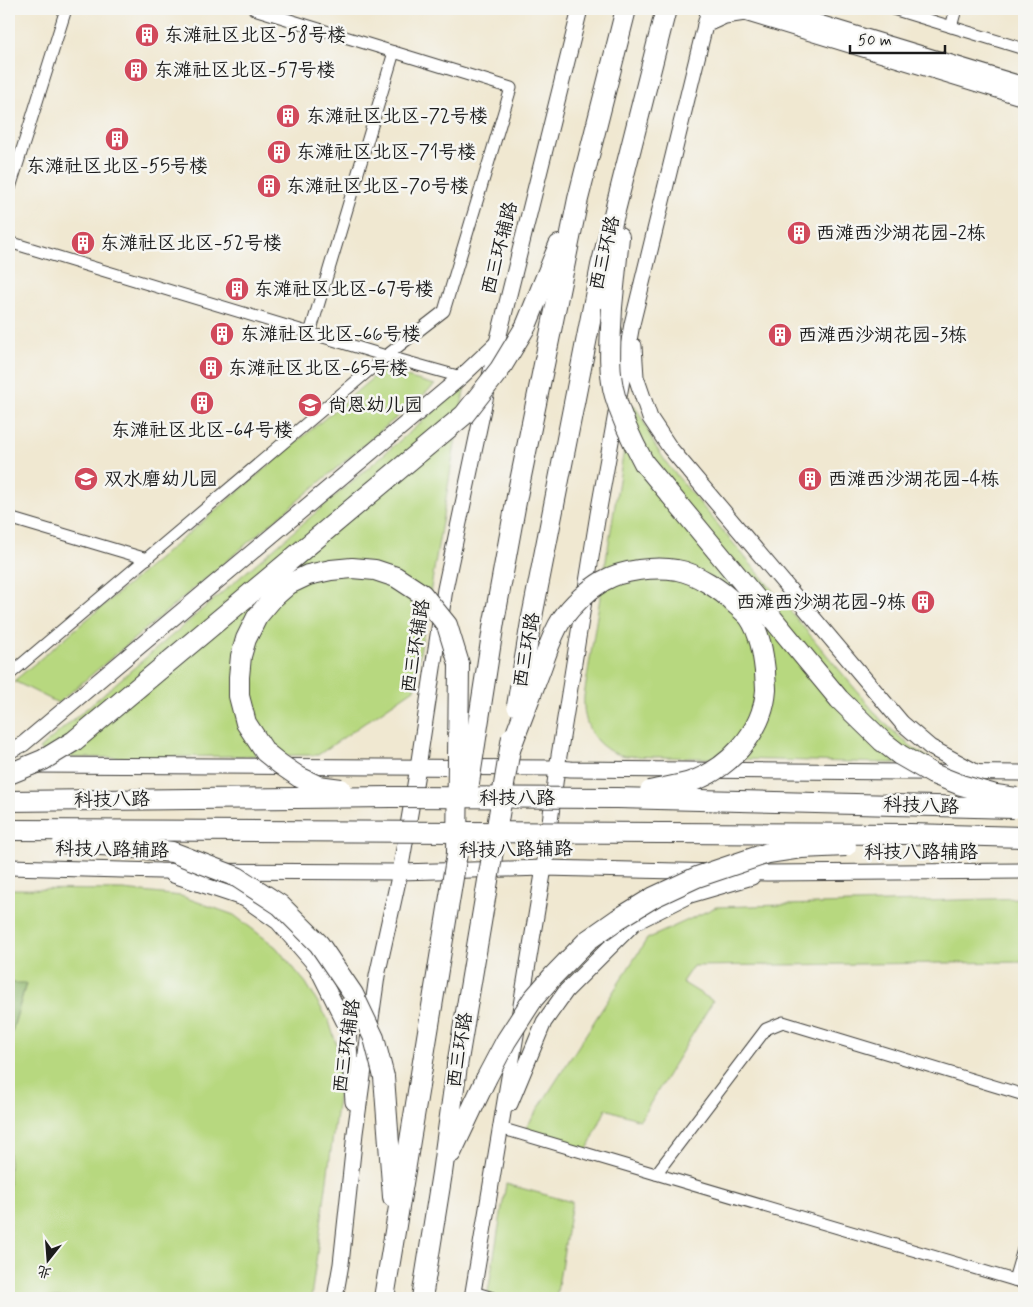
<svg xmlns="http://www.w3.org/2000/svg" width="1033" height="1307" viewBox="0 0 1033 1307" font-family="Mynerve,'LXGW WenKai TC',sans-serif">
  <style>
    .green { fill: #b7d87f; stroke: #6a7a4e }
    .forest { fill: #91b86e; stroke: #566a45 }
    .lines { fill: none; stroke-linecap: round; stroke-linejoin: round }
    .street-casing { stroke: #3c3b37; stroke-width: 13 }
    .secondary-casing { stroke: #3c3b37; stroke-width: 17 }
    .highway-casing { stroke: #3c3b37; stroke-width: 22 }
    .street { stroke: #fff; stroke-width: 11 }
    .secondary { stroke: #fff; stroke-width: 15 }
    .highway { stroke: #fff; stroke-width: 20 }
    .highway-bridge-casing { stroke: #3c3b37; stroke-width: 22; stroke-linecap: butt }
    .highway-bridge { stroke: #fff; stroke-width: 20 }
    .labels { text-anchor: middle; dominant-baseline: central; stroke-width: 5; stroke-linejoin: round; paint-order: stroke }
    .poi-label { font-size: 19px; fill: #1c1c1c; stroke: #f6f6f2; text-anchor: start }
    .street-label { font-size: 19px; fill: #1c1c1c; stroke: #f6f6f2 }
  </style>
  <rect width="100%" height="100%" fill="#f6f6f2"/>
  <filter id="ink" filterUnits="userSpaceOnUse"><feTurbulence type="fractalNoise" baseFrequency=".02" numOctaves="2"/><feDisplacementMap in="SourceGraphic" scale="10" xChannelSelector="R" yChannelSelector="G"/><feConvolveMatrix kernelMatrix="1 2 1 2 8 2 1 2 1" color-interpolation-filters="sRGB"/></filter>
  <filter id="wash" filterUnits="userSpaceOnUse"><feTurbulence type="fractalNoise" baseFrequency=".0096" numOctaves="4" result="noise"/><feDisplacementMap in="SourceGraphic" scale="20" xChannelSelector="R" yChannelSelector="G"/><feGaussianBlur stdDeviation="1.12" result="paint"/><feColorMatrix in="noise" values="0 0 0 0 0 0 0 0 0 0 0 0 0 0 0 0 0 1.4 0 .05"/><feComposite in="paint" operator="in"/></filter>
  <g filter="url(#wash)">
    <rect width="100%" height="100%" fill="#f0e8d1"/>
    <g class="green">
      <path d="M382,370L435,385L58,703L14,681Z"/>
      <path d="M465,385L414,689L318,755L72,758L46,755L39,749Z"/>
      <path d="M631,406H635L643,420L654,444L668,465L882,721L908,744L931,760L925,764L625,756C595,750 582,725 584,696Z"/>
      <path d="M9,889L123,890L181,896L234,915L276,947L306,983L329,1021L339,1053V1091L311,1298H9V1042L26,984L9,983Z"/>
      <path d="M1024,898V962L693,966L682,982L713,1001L640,1120L606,1109L586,1152L522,1134L647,939L716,907Z"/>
      <path d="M506,1184L572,1202L556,1298H487Z"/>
    </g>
    <path class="forest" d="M9,983H26L9,1042Z"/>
  </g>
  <g filter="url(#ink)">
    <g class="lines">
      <g class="street-casing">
        <g id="street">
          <path d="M893,9L1024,49"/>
          <path d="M951,27L956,9"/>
          <path d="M9,191L66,9"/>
          <path d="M9,242L386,356L461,377"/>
          <path d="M310,333L394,52"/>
          <path d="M9,518L147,559"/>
          <path d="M9,674H10L386,356L444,311L511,88L254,9"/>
          <path d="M500,1128L1024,1283"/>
          <path d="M656,1174L766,1029L783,1022L1024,1095"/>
          <path d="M1014,1280L1024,1246"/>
          <path d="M473,1292L493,1298"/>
        </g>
      </g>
      <g class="secondary-casing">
        <g id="secondary">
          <path d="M773,9L1024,85"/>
          <path d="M705,25L725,16L745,13L1024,98"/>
          <path d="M634,346L636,377L650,418L670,448L902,723L930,747L976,772"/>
          <path d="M9,751L23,744L461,377L497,343"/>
          <path d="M33,765L557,768L571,769L1024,773"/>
          <path d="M9,867L160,871L400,872L544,868L767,873L1024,871"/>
          <path d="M173,875L245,899L278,922L316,966L348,1030L353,1102"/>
          <path d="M510,1104L544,1022L566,991L634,923L690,895L752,877"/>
          <path d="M335,1298L341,1264L355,1133L377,976L400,872L418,767L445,589L497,343L580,9"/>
          <path d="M472,1298L544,868L557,768L598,514L632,324L709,9"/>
        </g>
      </g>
      <g class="highway-casing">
        <g id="highway">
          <path d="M612,307L619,237"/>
          <path d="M526,326L559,245"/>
          <path d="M494,622L518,491L578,199L626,9"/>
          <path d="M531,622L601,266L666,9"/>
          <path d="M384,1077L393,1197"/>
          <path d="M451,1153L486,1079"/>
          <path d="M384,1298L419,1086"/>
          <path d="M422,1298L442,1173L457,1066"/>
        </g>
      </g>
      <use href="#street" class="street"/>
      <use href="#secondary" class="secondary"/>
      <use href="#highway" class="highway"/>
      <g class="highway-bridge-casing">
        <g id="highway-bridge">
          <path d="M612,307C611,335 607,369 615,396C622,420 632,441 644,463L839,699L882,741L900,755L933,774L961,785L996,795L1016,798"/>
          <path d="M517,706L531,622"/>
          <path d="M510,750C520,722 531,695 541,668C547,652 552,634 562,619C572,605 588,590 603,581C622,570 656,566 677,570C696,573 723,591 735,604C740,608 745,613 749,617C760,633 763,653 765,671C765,677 766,684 766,690C763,733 727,771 687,783C675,786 662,788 650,791"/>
          <path d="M9,774L43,760L74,741L464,415L500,369L526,326"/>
          <path d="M469,783L494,622"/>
          <path d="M341,789L318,786L299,777L280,764L265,752L246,723L239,696V677L241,656L246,639L257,617L273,598L289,584L308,575L331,570L352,568L375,570L396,577L422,594L447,625L459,664L457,853"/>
          <path d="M9,801L392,797L617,798L1014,808"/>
          <path d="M9,830L910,834L1024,837"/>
          <path d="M63,843L119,846L172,852L237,877L280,905L319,944L353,994L374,1038L384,1077"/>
          <path d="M457,1066L512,737"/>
          <path d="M486,1079L506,1041L533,999L553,976L588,940L618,919L654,897L697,877L768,853L801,848L846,846"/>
          <path d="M419,1086L459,841"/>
        </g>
      </g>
      <use href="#highway-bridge" class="highway-bridge"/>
    </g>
  </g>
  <defs>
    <g id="building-disc" transform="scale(1.25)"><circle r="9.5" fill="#d1495b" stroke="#f6f6f2"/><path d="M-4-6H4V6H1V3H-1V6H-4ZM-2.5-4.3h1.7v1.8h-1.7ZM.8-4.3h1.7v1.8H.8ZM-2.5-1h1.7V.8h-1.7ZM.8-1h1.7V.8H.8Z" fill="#fff"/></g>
    <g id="school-disc" transform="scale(1.25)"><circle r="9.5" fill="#d1495b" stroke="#f6f6f2"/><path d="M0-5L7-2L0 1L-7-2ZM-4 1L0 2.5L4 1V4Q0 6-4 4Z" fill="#fff"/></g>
  </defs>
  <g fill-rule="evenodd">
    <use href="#building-disc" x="147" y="35"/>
    <use href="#building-disc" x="136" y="70"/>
    <use href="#building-disc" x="288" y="116"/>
    <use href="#building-disc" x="117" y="139"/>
    <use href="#building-disc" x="279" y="152"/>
    <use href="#building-disc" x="269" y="186"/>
    <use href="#building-disc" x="799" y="233"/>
    <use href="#building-disc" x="83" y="243"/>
    <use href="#building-disc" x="237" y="289"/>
    <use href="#building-disc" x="222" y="334"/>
    <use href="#building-disc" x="780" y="335"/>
    <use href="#building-disc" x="211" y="368"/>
    <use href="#building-disc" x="202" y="403"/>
    <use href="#school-disc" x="310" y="405"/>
    <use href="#school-disc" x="86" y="479"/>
    <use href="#building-disc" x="810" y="479"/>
    <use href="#building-disc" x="923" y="602"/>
  </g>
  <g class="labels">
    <g class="poi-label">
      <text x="164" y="35">东滩社区北区-58号楼</text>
      <text x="154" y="70">东滩社区北区-57号楼</text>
      <text x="306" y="116">东滩社区北区-72号楼</text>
      <text x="296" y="152">东滩社区北区-71号楼</text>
      <text x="117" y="166" text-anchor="middle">东滩社区北区-55号楼</text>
      <text x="286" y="186">东滩社区北区-70号楼</text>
      <text x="816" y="233">西滩西沙湖花园-2栋</text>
      <text x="100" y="243">东滩社区北区-52号楼</text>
      <text x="254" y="289">东滩社区北区-67号楼</text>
      <text x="240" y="334">东滩社区北区-66号楼</text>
      <text x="798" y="335">西滩西沙湖花园-3栋</text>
      <text x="228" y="368">东滩社区北区-65号楼</text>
      <text x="328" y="405">尚恩幼儿园</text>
      <text x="202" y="430" text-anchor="middle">东滩社区北区-64号楼</text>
      <text x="104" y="479">双水磨幼儿园</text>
      <text x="828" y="479">西滩西沙湖花园-4栋</text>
      <text x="906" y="602" text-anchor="end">西滩西沙湖花园-9栋</text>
    </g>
    <g class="street-label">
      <text transform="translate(500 248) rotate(-76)">西三环辅路</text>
      <text transform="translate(605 253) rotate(-77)">西三环路</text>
      <text transform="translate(416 646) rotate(-81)">西三环辅路</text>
      <text transform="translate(527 650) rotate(-80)">西三环路</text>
      <text x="517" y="798">科技八路</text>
      <text transform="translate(112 800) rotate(-1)">科技八路</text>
      <text transform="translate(921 806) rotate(2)">科技八路</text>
      <text transform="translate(112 850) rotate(1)">科技八路辅路</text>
      <text transform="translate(516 850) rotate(-1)">科技八路辅路</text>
      <text x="921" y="852">科技八路辅路</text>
      <text transform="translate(347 1046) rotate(-82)">西三环辅路</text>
      <text transform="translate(460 1050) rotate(-81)">西三环路</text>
    </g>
  </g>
  <rect width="1033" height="1307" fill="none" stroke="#f6f6f2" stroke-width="30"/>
  <g transform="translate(48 1260) rotate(197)" stroke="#f6f6f2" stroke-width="4" paint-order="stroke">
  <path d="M0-4L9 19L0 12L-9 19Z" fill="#1c1c1c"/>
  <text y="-8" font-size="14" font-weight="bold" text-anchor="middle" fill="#1c1c1c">北</text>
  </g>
  <path d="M850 45v8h95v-8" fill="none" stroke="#1c1c1c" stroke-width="2.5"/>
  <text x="858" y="45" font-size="15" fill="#1c1c1c" stroke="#f6f6f2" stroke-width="4" paint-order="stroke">50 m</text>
</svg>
